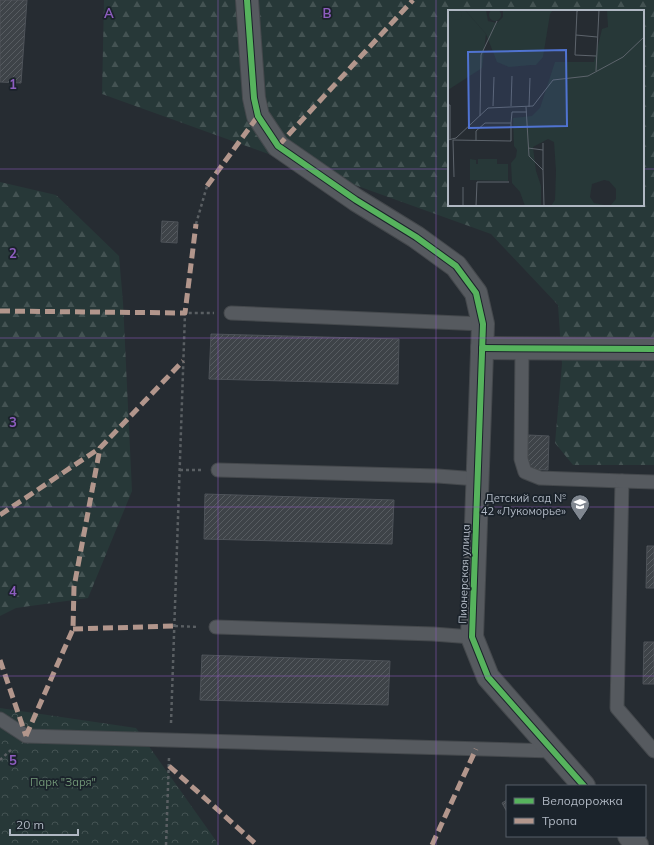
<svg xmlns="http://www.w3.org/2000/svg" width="654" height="845" viewBox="0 0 654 845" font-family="Mulish,sans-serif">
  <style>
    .forest { fill: url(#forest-firs); fill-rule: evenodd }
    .park { fill: url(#park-crowns) }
    .building { fill: url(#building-hatch); stroke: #4e5359 }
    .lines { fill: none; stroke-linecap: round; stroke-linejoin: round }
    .lane-casing { stroke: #44484c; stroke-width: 15 }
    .street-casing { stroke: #44484c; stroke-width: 24 }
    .path { stroke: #5a5f63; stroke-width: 2.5; stroke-dasharray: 3 3; stroke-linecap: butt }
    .lane { stroke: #565a5f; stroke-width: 13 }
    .street { stroke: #565a5f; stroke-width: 22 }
    .quiet { stroke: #b2968c; stroke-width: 5; stroke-dasharray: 10 5; stroke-linecap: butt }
    .cycleway-casing { stroke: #1b232b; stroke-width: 8 }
    .cycleway { stroke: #56b35d; stroke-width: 6 }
    .grid { fill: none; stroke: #8e5dc0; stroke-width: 1; stroke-opacity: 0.55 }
    .labels { text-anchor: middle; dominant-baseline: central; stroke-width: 3.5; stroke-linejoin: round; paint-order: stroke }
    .poi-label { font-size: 11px; fill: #b0b8c3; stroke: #1b232b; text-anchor: end }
    .street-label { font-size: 11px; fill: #b0b8c3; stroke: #1b232b }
    .park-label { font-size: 11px; fill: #719677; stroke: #1b232b }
    .inset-road { fill: none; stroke: #5d646c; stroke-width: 1 }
    .view { fill: #5073d1; fill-opacity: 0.15; stroke: #5073d1; stroke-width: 2 }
    .inset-edge { fill: none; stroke: #b0b8c3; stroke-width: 2 }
    .grid-label { font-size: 13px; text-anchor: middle; font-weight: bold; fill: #8e5dc0; stroke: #1b232b; stroke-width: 3.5; stroke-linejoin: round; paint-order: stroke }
  </style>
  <defs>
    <pattern id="forest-firs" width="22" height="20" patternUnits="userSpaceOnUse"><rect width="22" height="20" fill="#273838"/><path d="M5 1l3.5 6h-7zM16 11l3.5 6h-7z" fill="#445353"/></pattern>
    <pattern id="park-crowns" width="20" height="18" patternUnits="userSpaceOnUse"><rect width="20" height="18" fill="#273838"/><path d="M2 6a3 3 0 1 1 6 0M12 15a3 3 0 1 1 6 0" fill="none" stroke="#445353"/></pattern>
    <pattern id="building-hatch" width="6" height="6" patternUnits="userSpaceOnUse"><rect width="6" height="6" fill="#3e4348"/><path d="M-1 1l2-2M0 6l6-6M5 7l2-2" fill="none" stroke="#575c61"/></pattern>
  </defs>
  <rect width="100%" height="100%" fill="#262c32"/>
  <g class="forest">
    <path d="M104,0H654V465H573L555,443L562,364L558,305L491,234L102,94ZM449,11H643V205H449Z"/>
    <path d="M0,182L56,195L119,256L123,302L132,491L88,598L16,608L0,616Z"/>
  </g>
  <path class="park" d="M0,708L136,728L219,845H0Z"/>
  <g class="building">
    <path d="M0,0H27L21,83L0,82Z"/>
    <path d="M162,221L178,222L177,243L161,242Z"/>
    <path d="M211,334L399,339L398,384L209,379Z"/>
    <path d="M528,435L549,436L548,470L527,469Z"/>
    <path d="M205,494L394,500L392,544L204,539Z"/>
    <path d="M647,546H654V588H646Z"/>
    <path d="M644,642H654V684H643Z"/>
    <path d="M202,655L390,661L388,705L200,700Z"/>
    <path d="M507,800V812L502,803Z"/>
  </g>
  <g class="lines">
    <g class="lane-casing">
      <g id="lane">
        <path d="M231,313L483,324"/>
        <path d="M522,348L521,459L525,472L540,478L622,481L617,708L654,751"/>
        <path d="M218,470L438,476L477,479"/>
        <path d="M622,481L654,482"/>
        <path d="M216,627L433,634L472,637"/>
        <path d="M0,719L26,736L553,751"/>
      </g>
    </g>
    <g class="street-casing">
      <g id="street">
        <path d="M247,0L254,98L258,116L278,146L356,200L416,237L456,266L476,293L483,324L472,637L488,677L584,786"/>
        <path d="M482,348L654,349"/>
        <path d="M629,836L637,845"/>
      </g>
    </g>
    <g class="path">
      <path d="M196,224L207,186"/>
      <path d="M180,470H201"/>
      <path d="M175,626L199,627"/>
      <path d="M171,723L185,313H214"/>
      <path d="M0,760L13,748"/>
      <path d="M166,845L169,758"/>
    </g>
    <use href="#lane" class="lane"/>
    <use href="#street" class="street"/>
    <g class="quiet">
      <path d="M278,146L413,0"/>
      <path d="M207,186L258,116"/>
      <path d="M0,311L185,313L196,224"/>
      <path d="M0,515L100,448"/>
      <path d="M73,629L175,626"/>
      <path d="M0,660L26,736"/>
      <path d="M26,736L73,629L74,587L100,448L183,361"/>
      <path d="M169,766L257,845"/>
      <path d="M432,845L476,749"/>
    </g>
    <g class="cycleway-casing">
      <g id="cycleway">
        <path d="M247,0L254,98L258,116L278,146L356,200L416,237L456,266L476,293L483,324L472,637L488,677L584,786"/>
        <path d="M482,348L654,349"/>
      </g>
    </g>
    <use href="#cycleway" class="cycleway"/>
  </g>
  <path class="grid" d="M218,0V845M436,0V845M0,169H449M643,169H654M0,338H654M0,507H654M0,676H654"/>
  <defs>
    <g id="school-pin" transform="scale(1)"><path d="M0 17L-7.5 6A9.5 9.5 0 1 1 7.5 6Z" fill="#808790" stroke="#1b232b"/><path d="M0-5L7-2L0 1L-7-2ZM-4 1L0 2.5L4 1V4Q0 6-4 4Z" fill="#fff"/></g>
  </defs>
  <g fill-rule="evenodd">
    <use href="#school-pin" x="580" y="504"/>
  </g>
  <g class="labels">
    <g class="poi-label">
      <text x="566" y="498">Детский сад №<tspan x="566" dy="13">42 «Лукоморье»</tspan></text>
    </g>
    <g class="street-label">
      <text transform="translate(464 574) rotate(-88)">Пионерская улица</text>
    </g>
    <g class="park-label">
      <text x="63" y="782">Парк "Заря"</text>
    </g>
  </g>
  <g transform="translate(448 10)">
    <rect width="196" height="196" fill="#262c32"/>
    <path d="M17,0H38L40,11L49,13L55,7V0H105L102,4L95,47L88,55H83L61,57L49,52L38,24ZM159,0H196V196H103L107,190L108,161L106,132L100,129L85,137L88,161L93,176V196H77L72,182L64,173L63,153L68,147L69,140L66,136L65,108L84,106L92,98L107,52H146L154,19L160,17ZM156,170L161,171L168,179V189L162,196L146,193L142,187L144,174ZM28,154H60V171L22,170V164H28Z" fill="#273838" fill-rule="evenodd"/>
    <path d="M0,0H17L38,24L34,58L0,80Z" fill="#273838"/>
    <path d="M41 5a6 6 0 1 1 12 0a6 6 0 1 1-12 0ZM4 5a5 5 0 1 1 10 0a5 5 0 1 1-10 0ZM22,149L28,150V164H22ZM30,149H49V154H30Z" fill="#273838"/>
    <path class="inset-road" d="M132,0L129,1L127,45L148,46M128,25L149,27M148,61L151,0M0,95H2V130M45,96L46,67M63,96L64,66M78,97L81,146L95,160L96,196M81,97L82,68M32,106L33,45L49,11M0,130L8,128L40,98L85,96L105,70L140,66L175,47L196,27M28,131V121L37,113H63L64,102H79M95,133V160M80,138L95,140M6,167L5,130L63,131V113M15,196V177M28,196L29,172H61"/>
    <path class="view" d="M118,40L119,116L21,118L20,42Z"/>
    <rect width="196" height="196" class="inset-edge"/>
  </g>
  <g class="grid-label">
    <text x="109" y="18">A</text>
    <text x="327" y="18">B</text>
    <text x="13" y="89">1</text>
    <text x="13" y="258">2</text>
    <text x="13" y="427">3</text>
    <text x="13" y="596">4</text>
    <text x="13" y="765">5</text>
  </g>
  <rect x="506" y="785" width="140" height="52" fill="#1b232b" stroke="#575f68"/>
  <rect x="514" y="798" width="20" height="6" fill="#56b35d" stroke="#575f68"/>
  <text x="542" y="805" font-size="12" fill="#b0b8c3">Велодорожка</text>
  <rect x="514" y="818" width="20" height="6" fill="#b2968c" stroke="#575f68"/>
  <text x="542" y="825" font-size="12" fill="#b0b8c3">Тропа</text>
  <path d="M10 829v6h68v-6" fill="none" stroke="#b0b8c3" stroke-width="2"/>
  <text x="16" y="829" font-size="12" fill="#b0b8c3" stroke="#1b232b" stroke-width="3" paint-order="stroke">20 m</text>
</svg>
